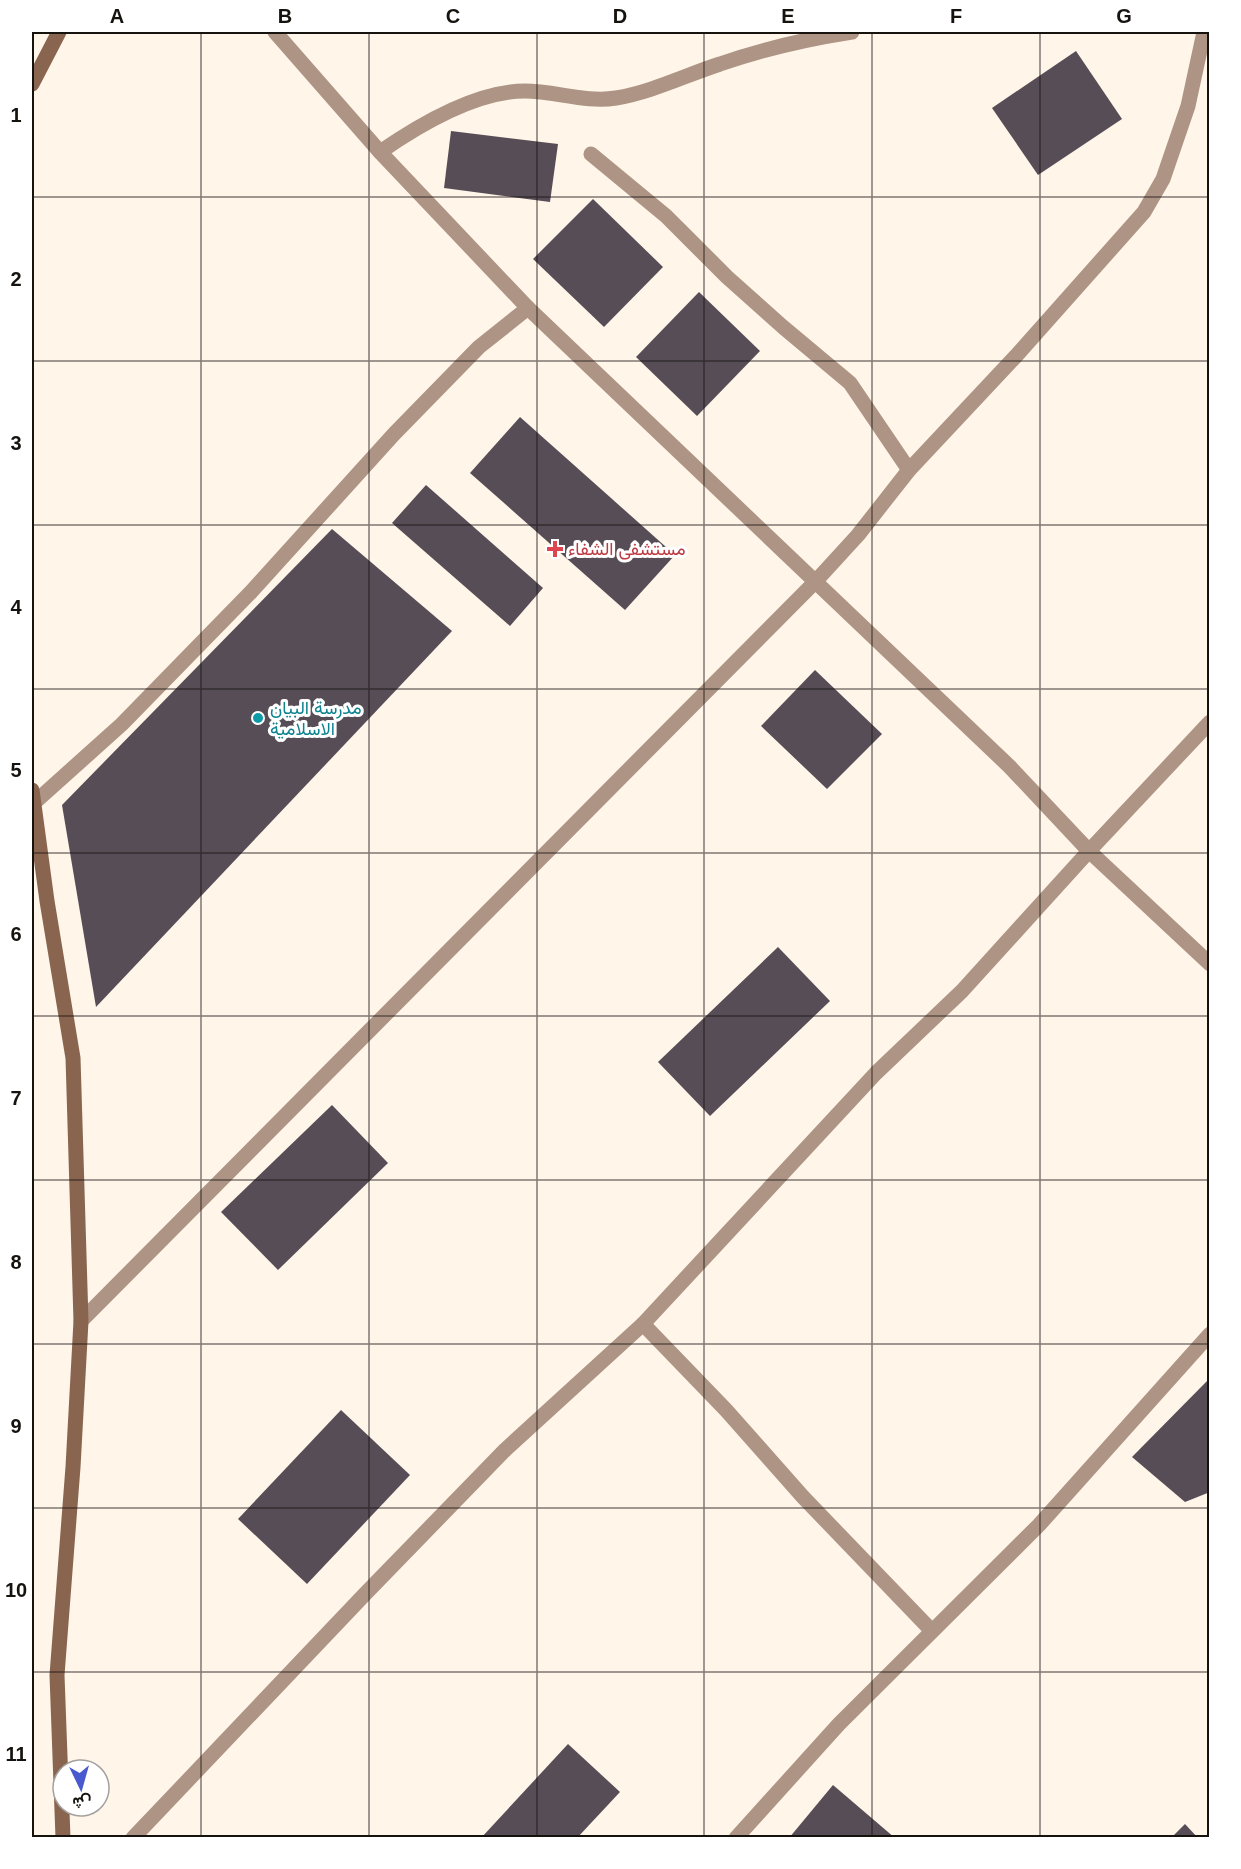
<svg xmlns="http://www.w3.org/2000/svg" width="1241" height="1869" viewBox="0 0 1241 1869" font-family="Arial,Vazirmatn,sans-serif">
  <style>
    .building { fill: #564d57 }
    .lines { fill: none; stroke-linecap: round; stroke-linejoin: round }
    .street { stroke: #ae9485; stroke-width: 15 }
    .secondary { stroke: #896550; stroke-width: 15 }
    .grid { fill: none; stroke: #16130f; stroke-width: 1.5; stroke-opacity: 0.55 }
    .health-dot { fill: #e0444e; stroke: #fff; stroke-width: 2 }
    .culture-dot { fill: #0f9aa8; stroke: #fff; stroke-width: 2 }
    .labels { text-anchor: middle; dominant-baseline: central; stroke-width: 6; stroke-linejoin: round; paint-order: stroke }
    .health-label { font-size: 18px; fill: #be3a42; stroke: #fff; text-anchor: start }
    .culture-label { font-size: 18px; fill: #0d838f; stroke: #fff; text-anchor: start }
    .neatline { fill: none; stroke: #16130f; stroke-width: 2 }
    .grid-label { font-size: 20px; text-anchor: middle; font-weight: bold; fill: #16130f }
  </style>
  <rect width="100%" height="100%" fill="#fff5e9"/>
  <g class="building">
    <path d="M1076,51L1122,119L1038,175L992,108Z"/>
    <path d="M451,131L558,144L550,202L444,188Z"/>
    <path d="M593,199L663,267L604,327L533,259Z"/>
    <path d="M699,292L760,351L697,416L636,357Z"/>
    <path d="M520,417L675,555L625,610L470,473Z"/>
    <path d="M426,485L543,588L510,626L392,523Z"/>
    <path d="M332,529L452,631L96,1007L62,805Z"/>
    <path d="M815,670L882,734L827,789L761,726Z"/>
    <path d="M778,947L830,1001L710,1116L658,1062Z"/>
    <path d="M332,1105L388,1163L278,1270L221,1212Z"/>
    <path d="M1210,1378V1492L1185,1502L1132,1457Z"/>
    <path d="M341,1410L410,1475L307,1584L238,1519Z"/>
    <path d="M568,1744L620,1792L577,1838H481Z"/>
    <path d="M833,1785L895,1838H789Z"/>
    <path d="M1185,1824L1198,1838H1171Z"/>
  </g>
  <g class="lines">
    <g class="street">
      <path d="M275,32L380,152L528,308"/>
      <path d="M380,152C419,125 476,91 525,91C555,91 586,103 616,98C652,92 686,75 720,64C763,49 807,39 852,32"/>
      <path d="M591,154L666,216L727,277L783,327L850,383L909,470"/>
      <path d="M34,803L122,724L251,592L394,434L479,347L528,308L1010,767L1089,851L1210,964"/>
      <path d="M81,1321L815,582L858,535L909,470L1016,356L1144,212L1163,179L1188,106L1204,32"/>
      <path d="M643,1324L726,1410L803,1497L931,1630"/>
      <path d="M133,1838L365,1594L505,1450L643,1324L876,1073L962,991L1089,851L1210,722"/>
      <path d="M736,1838L839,1724L1039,1525L1210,1334"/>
    </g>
    <g class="secondary">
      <path d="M32,84L59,32"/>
      <path d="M32,790L47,901L73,1058L81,1321L73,1467L57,1675L63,1838"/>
    </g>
  </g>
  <path class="grid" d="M201,32V1838M369,32V1838M537,32V1838M704,32V1838M872,32V1838M1040,32V1838M32,197H1210M32,361H1210M32,525H1210M32,689H1210M32,853H1210M32,1016H1210M32,1180H1210M32,1344H1210M32,1508H1210M32,1672H1210"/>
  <path class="health-dot" d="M552 540h6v6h6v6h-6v6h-6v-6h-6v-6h6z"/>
  <circle class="culture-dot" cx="258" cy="718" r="6"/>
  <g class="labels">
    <g class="health-label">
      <text x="568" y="549">مستشفى الشفاء</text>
    </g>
    <g class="culture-label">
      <text x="270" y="708">مدرسة البيان<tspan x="270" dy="21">الاسلامية</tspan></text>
    </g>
  </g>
  <rect width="1241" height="1869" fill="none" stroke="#ffffff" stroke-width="66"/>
  <g transform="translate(81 1788) rotate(175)"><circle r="28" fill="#ffffff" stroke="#a2a19f" stroke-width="1.5"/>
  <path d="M0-4.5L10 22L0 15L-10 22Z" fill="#4959ce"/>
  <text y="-9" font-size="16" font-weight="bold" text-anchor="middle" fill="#16130f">ش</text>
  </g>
  <rect x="33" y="33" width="1175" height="1803" class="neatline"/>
  <g class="grid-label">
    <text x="117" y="23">A</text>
    <text x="285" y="23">B</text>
    <text x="453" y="23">C</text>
    <text x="620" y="23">D</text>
    <text x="788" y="23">E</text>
    <text x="956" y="23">F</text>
    <text x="1124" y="23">G</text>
    <text x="16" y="122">1</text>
    <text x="16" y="286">2</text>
    <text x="16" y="450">3</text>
    <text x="16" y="614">4</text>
    <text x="16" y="777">5</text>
    <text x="16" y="941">6</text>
    <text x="16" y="1105">7</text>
    <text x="16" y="1269">8</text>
    <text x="16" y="1433">9</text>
    <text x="16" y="1597">10</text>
    <text x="16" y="1761">11</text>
  </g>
</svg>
